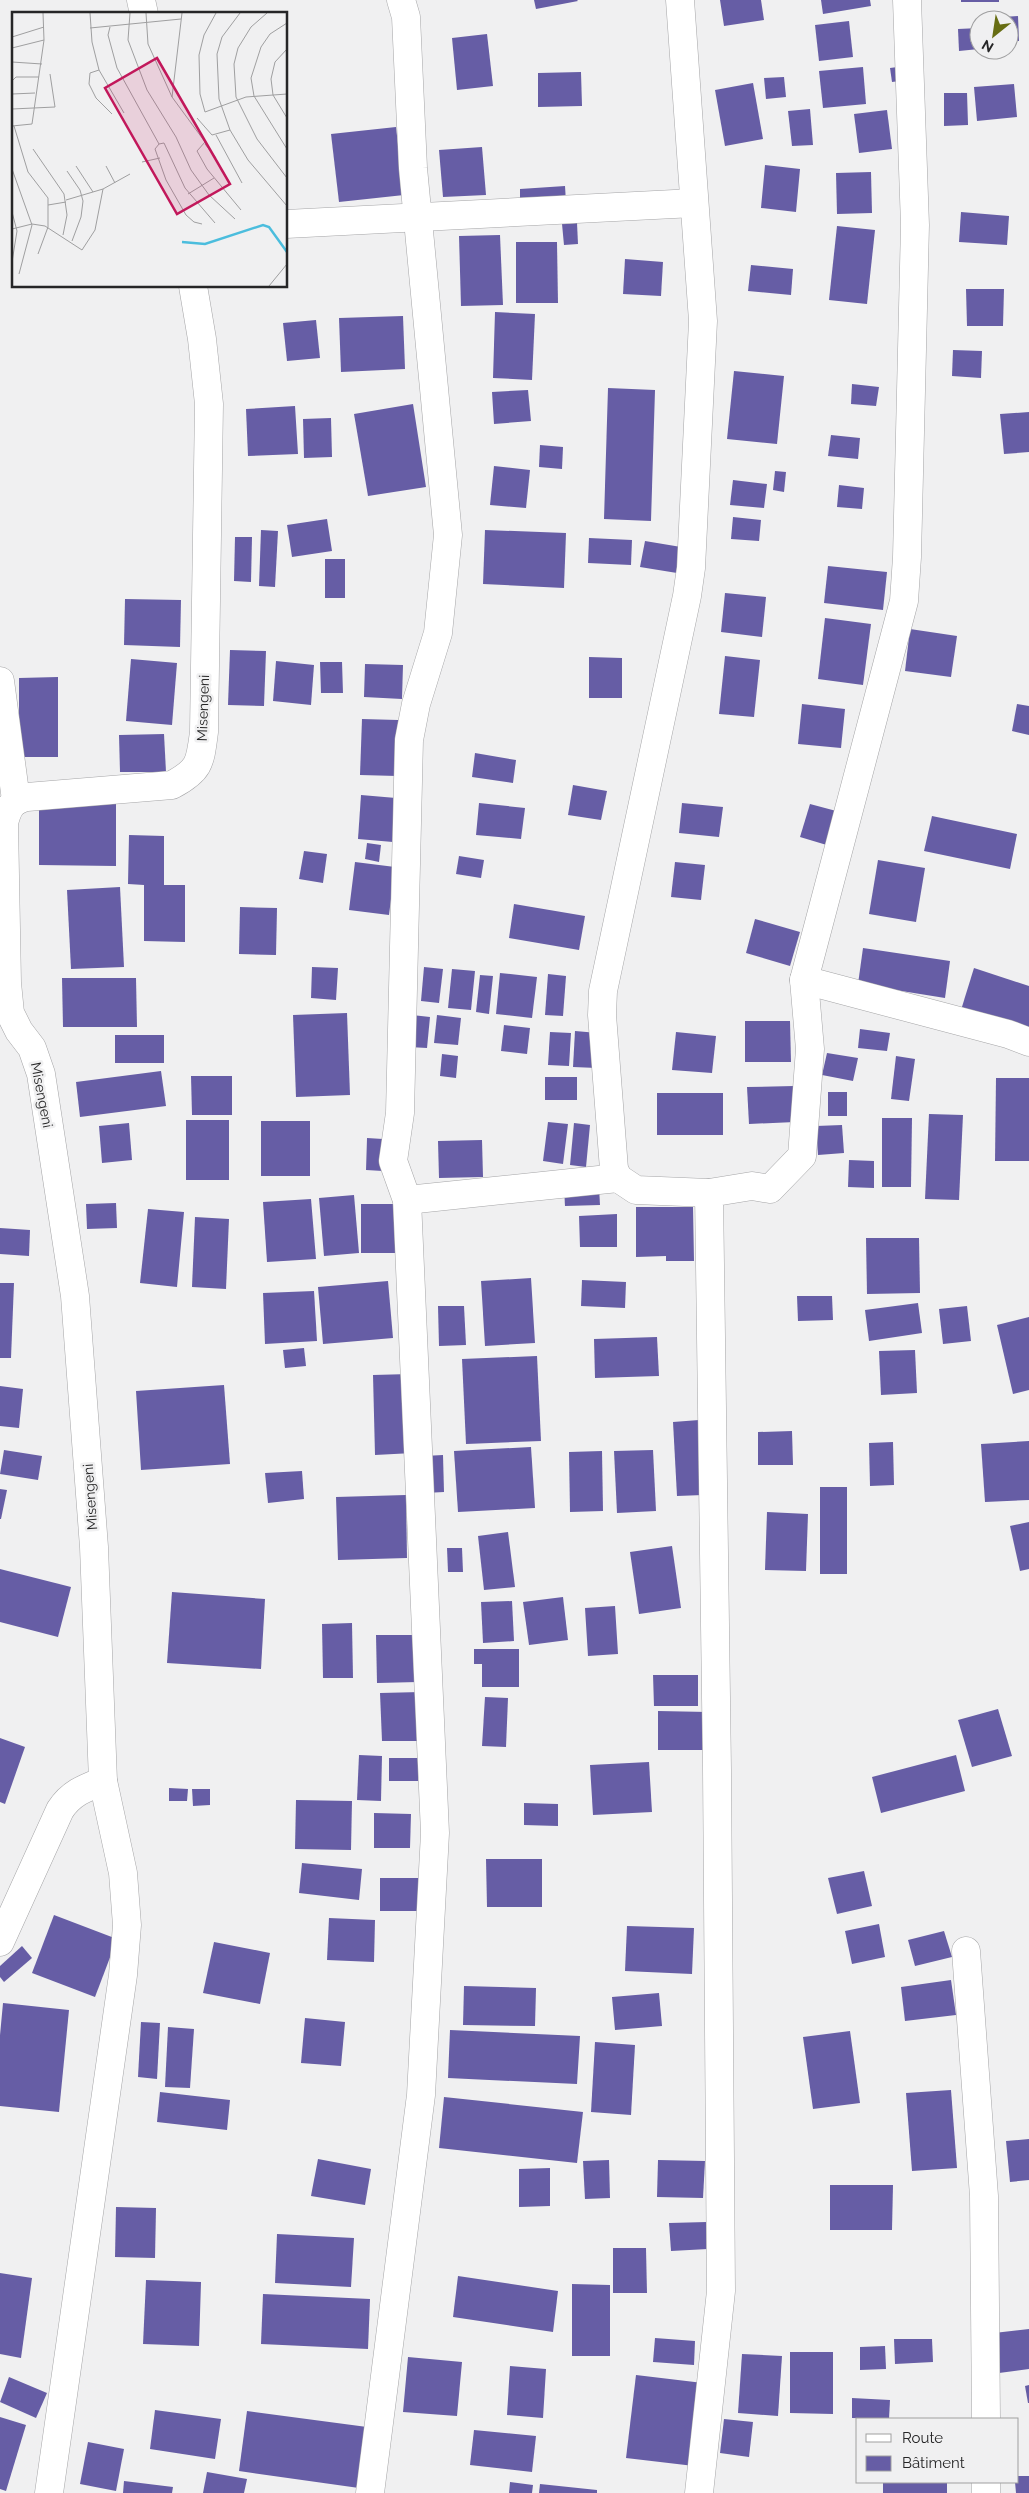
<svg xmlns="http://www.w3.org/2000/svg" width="1029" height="2493" viewBox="0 0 1029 2493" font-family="Raleway,sans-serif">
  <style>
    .building { fill: #665da5 }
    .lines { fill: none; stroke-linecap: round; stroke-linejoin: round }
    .minor-casing { stroke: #a5a5a7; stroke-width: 29 }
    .minor { stroke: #fff; stroke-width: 28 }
    .labels { text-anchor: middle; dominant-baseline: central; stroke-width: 5; stroke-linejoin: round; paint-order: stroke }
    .street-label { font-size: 14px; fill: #262627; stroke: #f0f0f1 }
    .inset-river { fill: none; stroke: #4bbddd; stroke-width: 2.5 }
    .inset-road { fill: none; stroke: #9f9fa0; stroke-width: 1 }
    .view { fill: #c2185b; fill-opacity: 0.15; stroke: #c2185b; stroke-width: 2.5 }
    .inset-edge { fill: none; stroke: #262627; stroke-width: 2.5 }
  </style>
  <rect width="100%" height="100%" fill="#f0f0f1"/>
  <g class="building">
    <path d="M534,0H577L578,1L536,9Z"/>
    <path d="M720,0H761L764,20L724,26Z"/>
    <path d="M821,0H870L871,6L823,14Z"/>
    <rect x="961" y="0" width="38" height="2"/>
    <path d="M1018,16L1019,41H1009V20H988L987,18Z"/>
    <path d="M849,21L853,57L819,61L815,25Z"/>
    <path d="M979,28V49L959,51L958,29Z"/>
    <path d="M487,34L493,86L457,90L452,38Z"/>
    <path d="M905,66L907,80L892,82L890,68Z"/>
    <path d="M863,67L866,104L823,108L819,71Z"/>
    <path d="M581,72L582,106L538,107V73Z"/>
    <path d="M784,77L786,97L766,99L764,78Z"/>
    <path d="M753,83L763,139L725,146L715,90Z"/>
    <path d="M1014,84L1017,117L977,121L974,87Z"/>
    <path d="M944,93H967L968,125L944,126Z"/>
    <path d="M810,109L813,145L792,146L788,111Z"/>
    <path d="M887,110L892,149L859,153L854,114Z"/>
    <path d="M396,127L404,195L339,202L331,134Z"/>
    <path d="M482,147L486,195L443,197L439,150Z"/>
    <path d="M765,165L800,169L796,212L761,208Z"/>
    <path d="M871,172L872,213L837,214L836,173Z"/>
    <path d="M565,186L566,203L520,206V189Z"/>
    <path d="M961,212L1009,216L1007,245L959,242Z"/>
    <path d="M577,223L578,244L564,245L562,224Z"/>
    <path d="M837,226L875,230L867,304L829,300Z"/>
    <path d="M500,235L503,305L461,306L459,236Z"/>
    <path d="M516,242H557L558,303H516Z"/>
    <path d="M625,259L663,262L661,296L623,294Z"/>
    <path d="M751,265L793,269L791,295L748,291Z"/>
    <path d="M966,289H1004L1003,326H967Z"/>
    <path d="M495,312L535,314L532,380L493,378Z"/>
    <path d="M403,316L405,369L341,372L339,318Z"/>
    <path d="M316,320L320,358L287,361L283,323Z"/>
    <path d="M953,350L982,351L981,378L952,376Z"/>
    <path d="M734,371L784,376L777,444L727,439Z"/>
    <path d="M852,384L879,387L876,406L851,404Z"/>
    <path d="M608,388L655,390L651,521L604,519Z"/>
    <path d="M528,390L531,421L494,424L492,392Z"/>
    <path d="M413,404L426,487L368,496L354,414Z"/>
    <path d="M295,406L298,454L248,456L246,409Z"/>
    <path d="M1029,412V452L1004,454L1000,414Z"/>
    <path d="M331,418L332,457L304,458L303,419Z"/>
    <path d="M831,435L860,438L858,459L828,456Z"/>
    <path d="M540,445L563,447L562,469L539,467Z"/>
    <path d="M494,466L530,470L526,508L490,505Z"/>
    <path d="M775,471L786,472L784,492L773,490Z"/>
    <path d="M733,480L767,484L764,508L730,505Z"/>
    <path d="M839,485L864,488L862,509L837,507Z"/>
    <path d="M733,517L761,520L759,541L731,539Z"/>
    <path d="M327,519L332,551L292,557L287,525Z"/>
    <path d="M261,530L278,531L275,587L259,586Z"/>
    <path d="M485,530L566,533L564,588L483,584Z"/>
    <path d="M235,537H252L251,582L234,581Z"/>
    <path d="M589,538L632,540L631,565L588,563Z"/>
    <path d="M645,541L681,547L677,573L640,567Z"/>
    <rect x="325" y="559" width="20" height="39"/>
    <path d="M828,566L887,572L883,610L824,603Z"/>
    <path d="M725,593L766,597L762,637L721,632Z"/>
    <path d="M125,599L181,600L180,647L124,645Z"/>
    <path d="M825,618L871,624L863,685L818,679Z"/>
    <path d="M910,629L957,636L951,677L905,671Z"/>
    <path d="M230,650L266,651L264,706L228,705Z"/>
    <path d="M725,656L760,660L754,717L719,714Z"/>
    <path d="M589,657L622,658V698H589Z"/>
    <path d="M131,659L177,663L172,725L126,721Z"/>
    <path d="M276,661L314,665L311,705L273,701Z"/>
    <path d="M320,662H342L343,693H321Z"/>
    <path d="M365,664L403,665L402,699L364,697Z"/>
    <path d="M58,677V757H19V678Z"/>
    <path d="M802,704L845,709L841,748L798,744Z"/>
    <path d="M1017,704L1029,706V735L1012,731Z"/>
    <path d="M362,719L398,720L397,776L360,775Z"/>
    <path d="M164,734L166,772H120L119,735Z"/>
    <path d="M475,753L516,760L513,783L472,777Z"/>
    <path d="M573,785L607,791L601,820L568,815Z"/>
    <path d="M361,795L396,798L393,842L358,839Z"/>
    <path d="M479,803L525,808L521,839L476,835Z"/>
    <path d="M682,803L723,807L719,837L679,833Z"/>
    <path d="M39,804H116V866L39,865Z"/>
    <path d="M810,804L840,812L830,846L800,837Z"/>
    <path d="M932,816L1017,834L1010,869L924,851Z"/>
    <path d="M129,835L164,836V885H185V942L144,941V885L128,884Z"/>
    <path d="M367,843L381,845L379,862L365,859Z"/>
    <path d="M304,851L327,854L323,883L299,879Z"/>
    <path d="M459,856L484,860L481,878L456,874Z"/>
    <path d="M878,860L925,868L916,922L869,914Z"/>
    <path d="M355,862L395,867L389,915L349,910Z"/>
    <path d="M675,862L705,865L701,900L671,897Z"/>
    <path d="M120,887L124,967L71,969L67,890Z"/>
    <path d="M514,904L585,916L579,950L509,938Z"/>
    <path d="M240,907L277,908L276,955L239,954Z"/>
    <path d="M755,919L800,932L790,966L746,953Z"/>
    <path d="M863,948L950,961L945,998L858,984Z"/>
    <path d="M312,967L338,968L336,1000L311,998Z"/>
    <path d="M424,967L443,969L439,1003L421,1001Z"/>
    <path d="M974,968L1029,986V1032L961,1010Z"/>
    <path d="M452,969L475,971L471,1010L448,1008Z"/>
    <path d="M500,973L537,977L532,1018L496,1014Z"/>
    <path d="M548,974L566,976L563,1016L545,1015Z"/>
    <path d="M480,975L493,976L489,1014L476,1012Z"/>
    <path d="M62,978H136L137,1027H63Z"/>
    <path d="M347,1013L350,1095L296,1097L293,1015Z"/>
    <path d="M412,1015L430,1017L427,1048L409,1047Z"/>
    <path d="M437,1015L461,1018L458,1045L434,1043Z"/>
    <path d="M745,1021H790L791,1062H745Z"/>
    <path d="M504,1025L530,1028L527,1054L501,1051Z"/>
    <path d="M860,1029L890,1033L887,1051L858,1048Z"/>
    <path d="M575,1031L598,1033L597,1068L573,1067Z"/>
    <path d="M550,1032L571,1033L569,1066L548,1065Z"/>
    <path d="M676,1032L716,1036L712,1073L672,1070Z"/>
    <rect x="115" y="1035" width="49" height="28"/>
    <path d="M827,1053L858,1058L853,1081L822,1075Z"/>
    <path d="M442,1054L458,1056L456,1078L440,1076Z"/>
    <path d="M896,1056L915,1059L909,1101L891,1099Z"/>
    <path d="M161,1071L166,1106L80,1117L76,1082Z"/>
    <path d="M191,1076H232V1115H192Z"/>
    <rect x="545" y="1077" width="32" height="23"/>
    <path d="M996,1078H1029V1161H995Z"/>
    <path d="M794,1086L795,1122L749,1124L747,1087Z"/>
    <rect x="828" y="1092" width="19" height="24"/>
    <rect x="657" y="1093" width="66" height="42"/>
    <path d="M929,1114L963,1115L959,1200L925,1199Z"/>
    <path d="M882,1118H912L911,1187H882Z"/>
    <rect x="186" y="1120" width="43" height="60"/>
    <rect x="261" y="1121" width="49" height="55"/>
    <path d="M548,1122L568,1124L563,1164L543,1161Z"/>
    <path d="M129,1123L132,1160L102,1163L99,1126Z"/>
    <path d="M574,1123L590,1125L586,1167L570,1165Z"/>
    <path d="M842,1125L844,1153L818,1155L816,1126Z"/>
    <path d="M367,1138L383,1139V1171L366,1170Z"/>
    <path d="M482,1140L483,1177L439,1178L438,1141Z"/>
    <path d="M849,1160L874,1161V1188L848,1187Z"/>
    <path d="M599,1187L600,1205L565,1206L564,1188Z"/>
    <path d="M354,1195L359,1253L324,1256L319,1198Z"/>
    <path d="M311,1199L316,1259L267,1262L263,1202Z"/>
    <path d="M116,1203L117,1228L87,1229L86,1204Z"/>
    <rect x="361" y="1204" width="34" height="49"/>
    <path d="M636,1207H693L694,1261H666V1256L636,1257Z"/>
    <path d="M148,1209L184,1212L177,1287L140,1283Z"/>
    <path d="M617,1214V1247H580L579,1216Z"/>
    <path d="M195,1217L229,1219L226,1289L192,1287Z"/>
    <path d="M0,1228L30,1230L29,1256L0,1254Z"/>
    <path d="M866,1238H919L920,1293L867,1294Z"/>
    <path d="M531,1278L535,1343L485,1346L481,1281Z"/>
    <path d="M582,1280L626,1282L625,1308L581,1306Z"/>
    <path d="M388,1281L393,1338L323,1344L318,1287Z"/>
    <path d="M0,1283H14L11,1358H0Z"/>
    <path d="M314,1291L317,1341L265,1344L263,1293Z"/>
    <path d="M797,1296H832L833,1320L798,1321Z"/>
    <path d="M918,1303L922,1333L869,1341L865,1310Z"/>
    <path d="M438,1306H464L466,1345L439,1346Z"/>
    <path d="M967,1306L971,1341L943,1344L939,1309Z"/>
    <path d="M1029,1317V1390L1013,1394L997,1325Z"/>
    <path d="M657,1337L659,1376L595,1378L594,1339Z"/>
    <path d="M304,1348L306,1366L285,1368L283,1350Z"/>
    <path d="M915,1350L917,1393L881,1395L879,1351Z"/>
    <path d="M537,1356L541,1441L466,1444L462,1359Z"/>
    <path d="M410,1374L413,1453L375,1455L373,1375Z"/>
    <path d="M224,1385L230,1464L141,1470L136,1391Z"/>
    <path d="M0,1386L23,1389L19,1428L0,1426Z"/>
    <path d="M699,1420L703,1495L677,1496L673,1422Z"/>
    <path d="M792,1431L793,1465H758V1432Z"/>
    <path d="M1029,1441V1500L985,1502L981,1444Z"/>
    <path d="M893,1442L894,1485L870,1486L869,1443Z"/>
    <path d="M531,1447L535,1508L458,1512L454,1451Z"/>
    <path d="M4,1450L42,1456L38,1480L0,1474Z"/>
    <path d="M653,1450L656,1511L617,1513L614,1451Z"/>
    <path d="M602,1451L603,1511L570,1512L569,1452Z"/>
    <path d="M443,1455L444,1492L425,1493L424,1456Z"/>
    <path d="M302,1471L304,1499L268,1503L265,1473Z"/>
    <rect x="820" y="1487" width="27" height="87"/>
    <path d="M0,1489L7,1490L1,1519H0Z"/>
    <path d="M406,1495L407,1558L338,1560L336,1497Z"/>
    <path d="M767,1512L808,1514L806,1571L765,1570Z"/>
    <path d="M1029,1522V1569L1020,1571L1010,1526Z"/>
    <path d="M508,1532L515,1587L484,1590L478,1536Z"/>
    <path d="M672,1546L681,1608L639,1614L630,1552Z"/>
    <path d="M447,1548H462L463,1572H448Z"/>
    <path d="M0,1569L71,1587L58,1637L0,1622Z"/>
    <path d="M172,1592L265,1599L261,1669L167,1663Z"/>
    <path d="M563,1597L568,1640L529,1645L523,1602Z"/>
    <path d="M512,1601L514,1641L483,1643L481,1602Z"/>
    <path d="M615,1606L618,1654L588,1656L585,1608Z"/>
    <path d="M352,1623L353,1678H323L322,1624Z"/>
    <path d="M376,1635H417L418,1682L377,1683Z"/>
    <path d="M474,1649H519V1687H482V1664H474Z"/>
    <path d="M653,1675H698V1706H654Z"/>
    <path d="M421,1692L422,1741H382L380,1693Z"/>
    <path d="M485,1697L508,1698L506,1747L482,1746Z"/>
    <path d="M998,1709L1012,1756L972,1767L958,1720Z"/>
    <path d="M658,1711L708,1712V1750H658Z"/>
    <path d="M0,1738L25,1747L5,1804L0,1802Z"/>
    <path d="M359,1755L382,1756L381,1801L357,1800Z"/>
    <path d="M956,1755L965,1791L881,1813L872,1777Z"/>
    <rect x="389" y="1758" width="29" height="23"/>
    <path d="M649,1762L652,1812L593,1815L590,1765Z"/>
    <path d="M169,1788L188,1789L187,1801H169Z"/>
    <path d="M192,1789H210V1805L193,1806Z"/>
    <path d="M296,1800L352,1801L351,1850L295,1849Z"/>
    <path d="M524,1803L558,1804V1826L524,1825Z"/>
    <path d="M374,1813L411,1814L410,1848H374Z"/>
    <path d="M486,1859H542V1907H487Z"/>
    <path d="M302,1863L362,1869L359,1900L299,1893Z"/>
    <path d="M864,1871L872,1906L837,1914L828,1878Z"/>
    <path d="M380,1878H425L426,1911H380Z"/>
    <path d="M54,1915L117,1939L95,1997L32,1973Z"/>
    <path d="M329,1918L375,1920L374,1962L327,1960Z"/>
    <path d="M879,1924L885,1957L852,1964L845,1931Z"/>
    <path d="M627,1926L694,1928L692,1974L625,1971Z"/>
    <path d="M944,1931L952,1957L915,1966L908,1940Z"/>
    <path d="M214,1942L270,1953L260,2004L203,1993Z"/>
    <path d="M22,1946L32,1958L4,1982L0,1977V1966Z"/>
    <path d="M951,1980L956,2015L905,2021L901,1987Z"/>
    <path d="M464,1986L536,1988L535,2026L463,2025Z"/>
    <path d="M659,1993L662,2026L615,2030L612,1997Z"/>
    <path d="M3,2003L69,2010L59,2112L0,2106V2035Z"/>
    <path d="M305,2018L345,2022L341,2066L301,2063Z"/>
    <path d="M141,2022L160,2023L157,2079L138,2077Z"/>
    <path d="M168,2027L194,2029L190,2088L165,2087Z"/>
    <path d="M450,2030L580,2036L577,2084L448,2078Z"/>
    <path d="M850,2031L860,2103L813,2109L803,2037Z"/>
    <path d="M595,2042L635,2045L631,2115L591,2112Z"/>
    <path d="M951,2090L957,2168L912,2171L906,2093Z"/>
    <path d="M160,2092L230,2100L227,2130L157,2122Z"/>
    <path d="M444,2097L583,2112L577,2163L439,2148Z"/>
    <path d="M1029,2139V2180L1010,2182L1006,2141Z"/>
    <path d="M318,2159L371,2169L365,2205L311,2196Z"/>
    <path d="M609,2160L610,2198L585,2199L583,2161Z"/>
    <path d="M658,2160L705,2161L703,2198L657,2197Z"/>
    <path d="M550,2168V2206L519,2207V2169Z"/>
    <path d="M830,2185H893L892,2230H830Z"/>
    <path d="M116,2207L156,2208L155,2258L115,2257Z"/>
    <path d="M707,2222L708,2249L671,2251L669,2223Z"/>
    <path d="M277,2234L354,2238L351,2287L275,2283Z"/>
    <path d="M613,2248H646L647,2293H613Z"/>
    <path d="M0,2273L32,2278L21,2358L0,2354Z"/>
    <path d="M458,2276L558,2291L553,2332L453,2317Z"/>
    <path d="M146,2280L201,2282L199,2346L143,2344Z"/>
    <path d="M572,2284L610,2285V2356H572Z"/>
    <path d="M263,2294L370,2299L368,2349L261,2344Z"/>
    <path d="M1029,2329V2369L999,2373L994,2333Z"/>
    <path d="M655,2338L695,2341L694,2365L653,2362Z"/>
    <path d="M894,2339H932L933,2362L895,2364Z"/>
    <path d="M885,2346L886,2369L860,2370V2347Z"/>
    <path d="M790,2352H833V2414L790,2413Z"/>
    <path d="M742,2354L782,2356L778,2416L738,2413Z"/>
    <path d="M408,2357L462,2362L457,2416L403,2412Z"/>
    <path d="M510,2366L546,2369L543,2418L507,2415Z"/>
    <path d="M636,2375L703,2383L694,2466L626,2458Z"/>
    <path d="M9,2377L47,2393L36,2418L0,2402Z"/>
    <path d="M1029,2385V2403H1028L1025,2386Z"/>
    <path d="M852,2398L890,2400L889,2419L852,2418Z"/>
    <path d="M155,2410L221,2419L215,2459L150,2449Z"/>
    <path d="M247,2411L367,2427L359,2488L239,2471Z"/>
    <path d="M0,2417L26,2425L6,2491L0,2489Z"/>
    <path d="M724,2419L753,2422L749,2457L720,2453Z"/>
    <path d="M474,2430L536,2436L532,2472L470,2465Z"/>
    <path d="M88,2442L124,2449L116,2491L80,2484Z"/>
    <path d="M207,2472L247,2479L244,2493H203Z"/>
    <path d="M1018,2476H1029V2493H1016L1015,2482H1018Z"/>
    <path d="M124,2481L173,2487L172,2493H123Z"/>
    <path d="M510,2482L533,2485L532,2493H509Z"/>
    <rect x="883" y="2482" width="64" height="11"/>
    <path d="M540,2484L597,2490V2493H539Z"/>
  </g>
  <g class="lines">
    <g class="minor-casing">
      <g id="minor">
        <path d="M141,0L144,14"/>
        <path d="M680,0L703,321L691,568L687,596L603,991L602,1015L614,1169L618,1178L636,1190L709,1193"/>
        <path d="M286,224L694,203"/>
        <path d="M0,681L16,800"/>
        <path d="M804,980L1008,1034L1029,1042"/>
        <path d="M407,1200L618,1178"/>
        <path d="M0,1942L60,1810C71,1793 85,1788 103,1781L94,1547L75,1296L41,1074L32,1048L19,1031L10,1013L7,983L4,823C8,808 11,801 27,797L172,785C200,770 200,763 204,732L209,404L202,339L193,286"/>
        <path d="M966,1951L984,2196L986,2419"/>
        <path d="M49,2493L123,1975L127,1925L123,1873L103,1781"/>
        <path d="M370,2493L421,2095L435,1833L407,1200L393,1161L400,1113L409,740L416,704L438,633L448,535L413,168L406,17L401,0"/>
        <path d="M699,2493L721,2291L717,1769L709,1193L752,1186L770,1189L802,1156L810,1049L804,980L904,601L907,557L915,225L907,0"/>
        <path d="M986,2493V2482"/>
      </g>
    </g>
    <use href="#minor" class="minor"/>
  </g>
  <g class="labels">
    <g class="street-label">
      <text transform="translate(203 708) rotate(-88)">Misengeni</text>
      <text transform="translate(42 1095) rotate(79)">Misengeni</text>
      <text transform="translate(90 1497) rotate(-94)">Misengeni</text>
    </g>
  </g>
  <g transform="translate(12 12)">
    <rect width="275" height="275" fill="#f0f0f1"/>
    <path class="inset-river" d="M170,230L193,232L251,213L257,215L275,240"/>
    <path class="inset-road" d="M78,1L80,30L87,58L112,101M118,1L116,28L135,78L164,125L179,158L197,183L223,207M134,1L136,32L160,85M170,1L160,85L193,130L185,139L195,157L229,198M204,1L192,23L187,43L188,82L193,100L234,85L275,82M228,1L210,25L205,42L207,87L218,118L236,148L275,194M255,1L239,15L226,36L222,52L224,85L245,127L275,166M275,11L258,22L249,35L239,66L242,84L275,137M98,15L96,23L105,56L147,132L143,137L154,168L174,203L182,210L190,212M78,16L169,7M0,25L32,15M0,36L32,28L31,1M275,37L263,50L259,67L261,83L275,106M0,50L30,52M87,58L78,61L77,72L84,86L100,102M0,69L4,65H27M0,82L23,81M0,97L43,95L38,62M185,106L200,123L218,118M0,114L20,112L32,28M2,114L16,160L36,186V215L26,242M204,123L230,171M147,132L152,131L173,176L203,211M193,132L204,146M21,137L52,182L55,203L51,223M130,150L148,146M64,154L81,180M94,154L103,171M0,157L20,213L7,262M55,159L68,178L71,189L69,205L60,229M176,182L202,166M54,188L91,177L118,162M36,193L54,190M0,200L5,219L0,250M0,217L20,212L33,214L70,238L83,218L91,177M257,274L275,252"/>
    <path class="view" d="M145,46L218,172L165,202L93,76Z"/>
    <rect width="275" height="275" class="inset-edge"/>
  </g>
  <rect x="856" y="2418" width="162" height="65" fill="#f0f0f1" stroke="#9f9fa0"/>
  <rect x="866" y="2434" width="25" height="8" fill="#ffffff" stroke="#9f9fa0"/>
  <text x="902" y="2443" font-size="15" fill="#262627">Route</text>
  <rect x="866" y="2456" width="25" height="15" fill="#665da5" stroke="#9f9fa0"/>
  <text x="902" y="2468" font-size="15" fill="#262627">Bâtiment</text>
  <g transform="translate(994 35) rotate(210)"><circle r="24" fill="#f0f0f1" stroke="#9f9fa0"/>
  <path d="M0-4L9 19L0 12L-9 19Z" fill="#676d13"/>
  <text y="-8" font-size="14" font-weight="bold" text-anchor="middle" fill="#262627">N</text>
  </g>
</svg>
